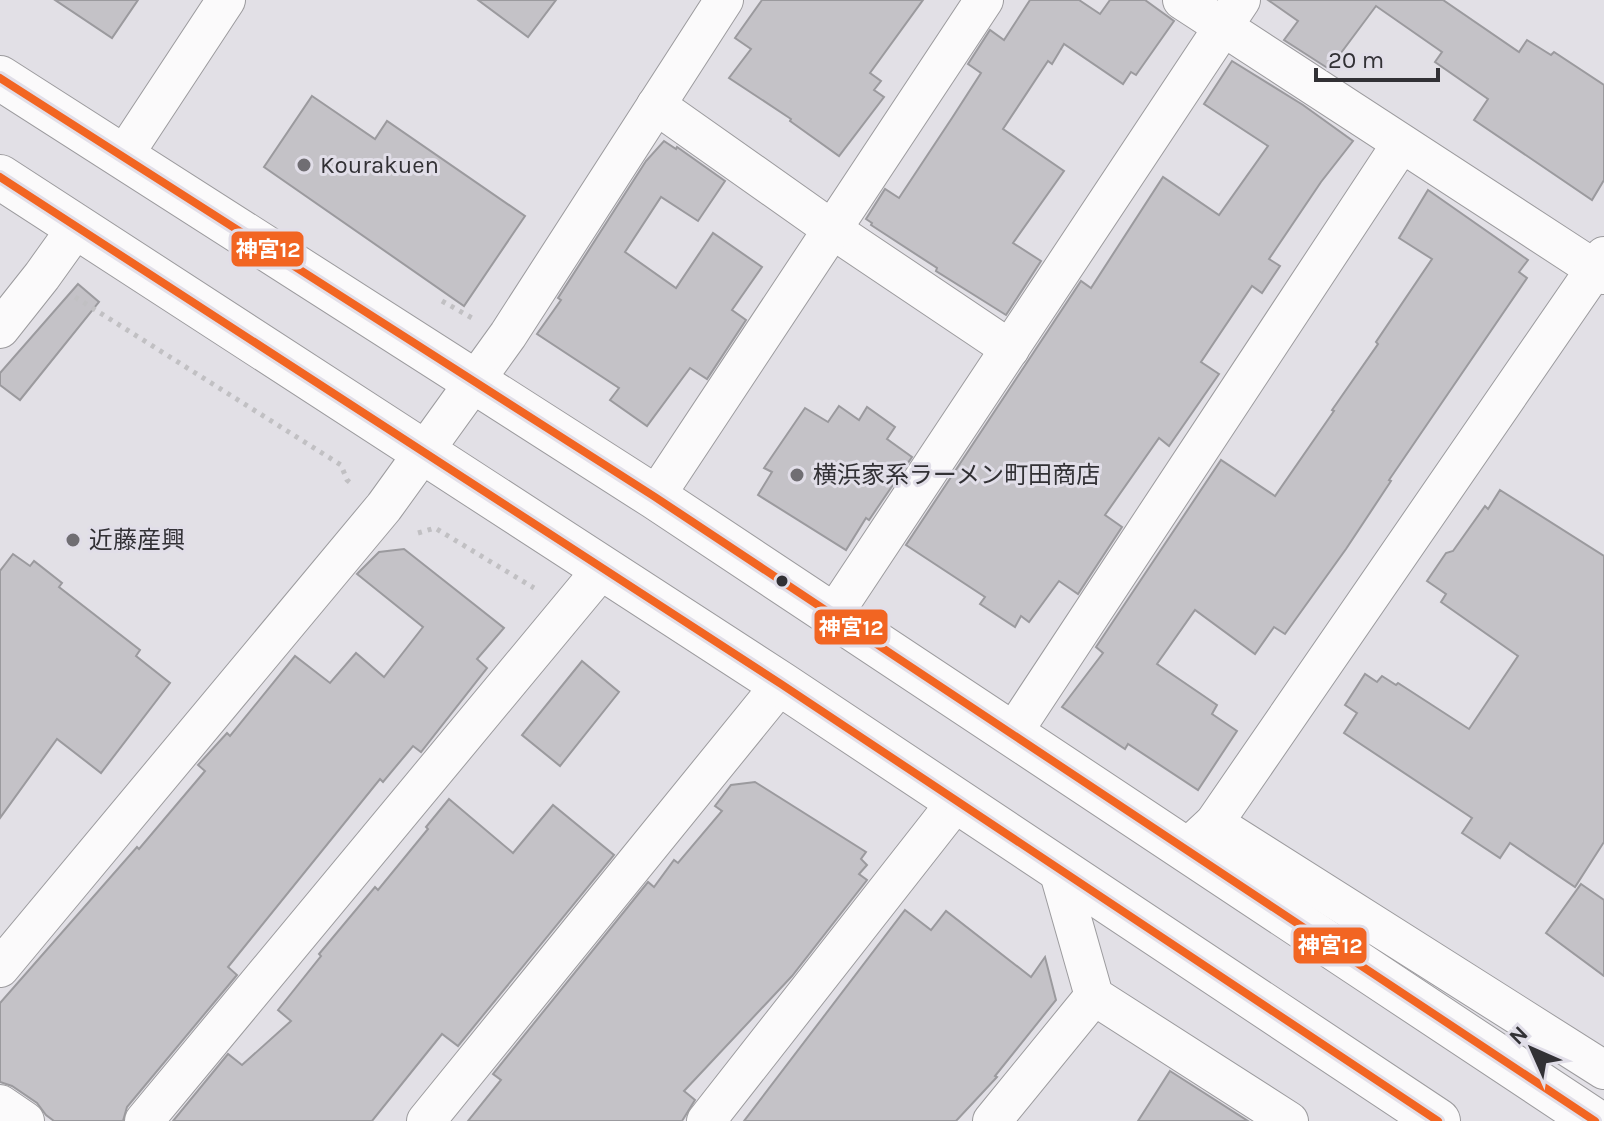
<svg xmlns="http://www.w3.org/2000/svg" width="1604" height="1121" viewBox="0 0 1604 1121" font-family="Karla,'Noto Sans JP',sans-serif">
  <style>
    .building { fill: #c4c2c7; stroke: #9b9a9e; stroke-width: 2 }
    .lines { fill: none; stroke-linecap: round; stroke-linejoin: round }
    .minor-casing { stroke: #9c9b9e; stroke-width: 40 }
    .trunk-casing { stroke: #9c9b9e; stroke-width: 46 }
    .path { stroke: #c1c0c3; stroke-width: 5; stroke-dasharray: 4 6; stroke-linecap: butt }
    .minor { stroke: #fbfafb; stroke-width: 38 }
    .trunk { stroke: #fbfafb; stroke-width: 44 }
    .bus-1-casing { stroke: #e1dee8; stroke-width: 14 }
    .bus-1 { stroke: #f26522; stroke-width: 8 }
    .poi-dot { fill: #706e73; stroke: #e1dee8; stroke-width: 3 }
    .bus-dot { fill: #323135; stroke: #e1dee8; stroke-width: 3 }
    .labels { text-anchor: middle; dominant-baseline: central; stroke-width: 6; stroke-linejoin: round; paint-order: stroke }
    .poi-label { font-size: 24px; fill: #323135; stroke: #e1dee8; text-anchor: start }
    .line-badge { stroke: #e1dee8; stroke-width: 3 }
    .badge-label { font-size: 22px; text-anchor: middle; font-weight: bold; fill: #fff }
  </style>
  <rect width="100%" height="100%" fill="#e2e0e6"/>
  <g class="building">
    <path d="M55,0H138L112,38Z"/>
    <path d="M478,0H556L528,37Z"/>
    <path d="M762,0H923L870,73L881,81L874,90L884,97L839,156L790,121L791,119L729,78L751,49L735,38Z"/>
    <path d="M1030,0H1079L1100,14L1110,0H1145L1174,21L1136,75L1131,72L1123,84L1064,44L1052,64L1048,61L1003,129L1064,171L1013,243L1041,261L1006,315L936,271L937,268L871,225L872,223L866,219L885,189L899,198L952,118L981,73L968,64L990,30L1004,40Z"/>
    <path d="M1268,0H1443L1519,52L1527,40L1551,55L1554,52L1604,85V180L1592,200L1474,120L1488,99L1435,62L1442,52L1376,6L1329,69L1284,40L1298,21Z"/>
    <path d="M1232,61L1303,105L1353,141L1321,182L1269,259L1280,266L1262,293L1252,286L1201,362L1219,374L1169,446L1159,438L1105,515L1122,527L1078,594L1059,581L1029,622L1021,616L1015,627L980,604L985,597L906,545L1081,281L1091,288L1163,177L1219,215L1268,146L1204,104Z"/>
    <path d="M312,96L375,139L387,121L525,216L464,306L264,167Z"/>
    <path d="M664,141L676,149L677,147L725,181L698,221L661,197L625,252L676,288L713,233L762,267L732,310L746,320L707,379L690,368L647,426L610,400L619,388L537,334L561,300L558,298L646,161Z"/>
    <path d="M1428,190L1528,260L1519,272L1527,278L1389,480L1391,481L1346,549L1285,634L1274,627L1255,654L1195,610L1157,664L1217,705L1212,714L1237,731L1198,790L1128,744L1125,749L1062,707L1103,653L1096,647L1221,460L1275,496L1334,411L1332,410L1378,344L1376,342L1432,259L1399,238Z"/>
    <path d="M78,284L99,302L20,400L0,385V373Z"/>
    <path d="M839,406L859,420L867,407L895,427L887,439L912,457L869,520L866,518L846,550L758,495L772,472L764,468L805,408L828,422Z"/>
    <path d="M1500,490L1604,556V842L1575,887L1510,843L1500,858L1462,833L1472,818L1344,733L1357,713L1345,705L1365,674L1377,682L1382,676L1396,685L1398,683L1469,729L1518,656L1441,602L1446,594L1427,581L1446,553L1453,551L1485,506L1488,509Z"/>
    <path d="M404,549L504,628L477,659L487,668L421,752L413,746L383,782L380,779L228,967L237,975L127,1107L123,1121H54L46,1115L37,1103L12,1086L0,1082V1003L137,847L139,849L205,771L198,765L227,733L230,736L295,656L330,683L356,653L384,677L423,627L357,574L379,552Z"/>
    <path d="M13,554L30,566L34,561L62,583L59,587L140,650L136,656L170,683L101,773L57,739L0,818V571Z"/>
    <path d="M582,661L619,692L560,766L522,735Z"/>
    <path d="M755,782L866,852L861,859L867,865L859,874L867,880L792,976L684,1091L695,1100L682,1121H468L501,1080L493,1074L648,882L654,887L674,860L678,863L722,811L715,806L731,785Z"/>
    <path d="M449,799L513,853L553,805L614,855L458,1046L442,1034L372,1121H173L228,1054L242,1065L291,1021L278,1010L321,956L319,954L375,887L378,890L428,829L426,827Z"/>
    <path d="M1581,884L1604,900V976L1546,933Z"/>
    <path d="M905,910L931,930L946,911L1031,977L1045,957L1056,1000L995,1076L997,1077L956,1121H744Z"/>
    <path d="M1170,1071L1248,1121H1138Z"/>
  </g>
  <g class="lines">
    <g class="minor-casing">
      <g id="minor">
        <path d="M1182,0L1604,275"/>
        <path d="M656,105L833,230L1010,349"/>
        <path d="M122,158L226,0"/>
        <path d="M0,329L42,276L77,227"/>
        <path d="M655,497L984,0"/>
        <path d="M833,615L1241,0"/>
        <path d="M1012,734L1401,144"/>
        <path d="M1214,823L1604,1070"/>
        <path d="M1186,849L1214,823L1604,256"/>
        <path d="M1057,866L1094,996L1289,1121"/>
        <path d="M0,968L384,507L508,335L724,0"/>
        <path d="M0,1104L25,1121"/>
        <path d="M144,1121L603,568"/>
        <path d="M426,1121L781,684"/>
        <path d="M706,1121L957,801"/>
        <path d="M992,1121L1094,996"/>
      </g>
    </g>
    <g class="trunk-casing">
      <g id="trunk">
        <path d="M0,78L655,497L1595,1121"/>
        <path d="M0,177L781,684L1438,1121"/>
      </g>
    </g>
    <g class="path">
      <path d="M75,297L341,465L347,480L353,485"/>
      <path d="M442,301L472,318"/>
      <path d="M418,533L435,528L534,588"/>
    </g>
    <use href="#minor" class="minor"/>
    <use href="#trunk" class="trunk"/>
    <g class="bus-1-casing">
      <g id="bus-1">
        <path d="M0,78L655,497L1595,1121"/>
        <path d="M0,177L781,684L1438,1121"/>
      </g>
    </g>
    <use href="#bus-1" class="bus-1"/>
  </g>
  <g class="poi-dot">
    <circle cx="304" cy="165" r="8"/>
    <circle cx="797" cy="475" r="8"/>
    <circle cx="73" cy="540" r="8"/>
  </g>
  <circle class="bus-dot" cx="782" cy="581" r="7"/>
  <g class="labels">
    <g class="poi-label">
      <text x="320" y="165">Kourakuen</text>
      <text x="813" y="475">横浜家系ラーメン町田商店</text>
      <text x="89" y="540">近藤産興</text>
    </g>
  </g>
  <g class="line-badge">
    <rect x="230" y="230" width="75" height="38" rx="8" fill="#f26522"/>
    <rect x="813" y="608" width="76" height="38" rx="8" fill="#f26522"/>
    <rect x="1292" y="926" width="76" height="39" rx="8" fill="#f26522"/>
  </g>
  <g class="badge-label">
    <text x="268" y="257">神宮12</text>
    <text x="851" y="635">神宮12</text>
    <text x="1330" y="953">神宮12</text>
  </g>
  <g transform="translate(1532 1049) rotate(315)" stroke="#e1dee8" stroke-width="6" paint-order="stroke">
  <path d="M0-6L14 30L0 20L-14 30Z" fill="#323135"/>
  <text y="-12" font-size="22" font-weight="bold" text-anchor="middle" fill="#323135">N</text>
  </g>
  <path d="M1316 68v12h122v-12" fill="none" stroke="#323135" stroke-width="4"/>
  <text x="1328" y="68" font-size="24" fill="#323135" stroke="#e1dee8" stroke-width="6" paint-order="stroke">20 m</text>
</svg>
